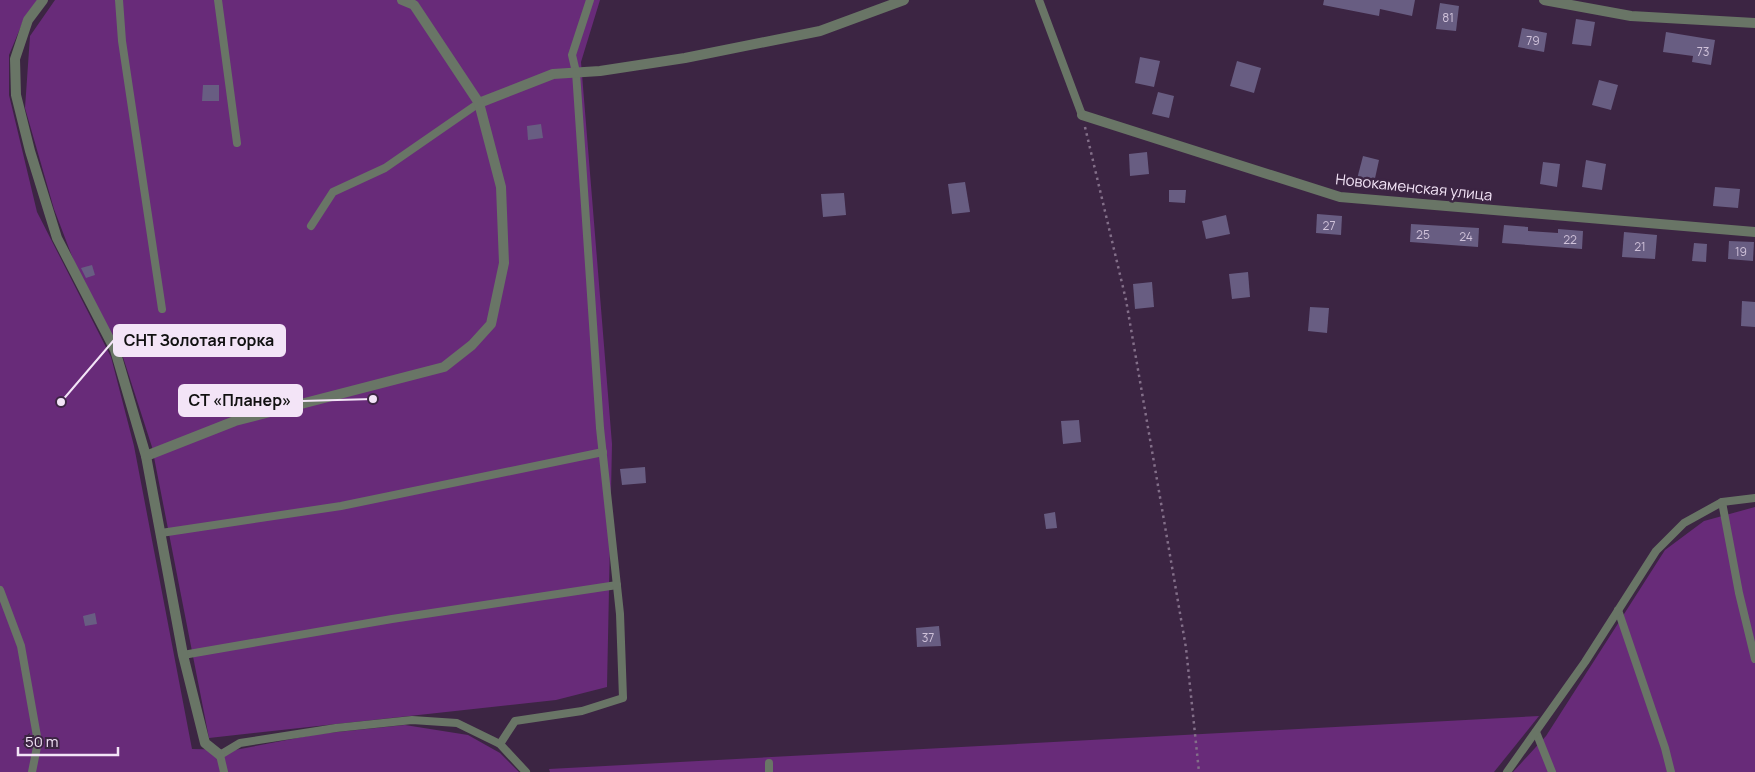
<svg xmlns="http://www.w3.org/2000/svg" width="1755" height="772" viewBox="0 0 1755 772" font-family="Manrope,sans-serif">
  <style>
    .green { fill: #682b79 }
    .building { fill: #685d82 }
    .lines { fill: none; stroke-linecap: round; stroke-linejoin: round }
    .path { stroke: #836f89; stroke-width: 2.5; stroke-dasharray: 2.5 4; stroke-linecap: butt }
    .service { stroke: #697566; stroke-width: 8 }
    .minor { stroke: #697566; stroke-width: 10 }
    .labels { text-anchor: middle; dominant-baseline: central; stroke-width: 5; stroke-linejoin: round; paint-order: stroke }
    .number-label { font-size: 12px; fill: #d0c2da }
    .street-label { font-size: 15px; fill: #f3e4f7; stroke: #3c2543 }
    .leader { fill: none; stroke: #f3e4f7; stroke-width: 2 }
    .callout-dot { fill: #f3e4f7; stroke: #3c2543; stroke-width: 2 }
    .callout { fill: #f3e4f7; stroke: #f3e4f7; stroke-width: 2 }
    .callout-label { font-size: 16px; text-anchor: middle; font-weight: bold; fill: #111 }
  </style>
  <rect width="100%" height="100%" fill="#3c2543"/>
  <g class="green">
    <path d="M0,0H38L24,19L9,55V95L37,212L111,357L134,446L192,749L235,750L318,734L405,725L468,735L500,753L519,772H0Z"/>
    <path d="M55,0H600L581,62L612,444L607,687L556,700L209,738L152,447L122,354L83,285L54,209L25,108L30,36Z"/>
    <path d="M1755,507V772H1513L1546,736L1665,550L1704,521Z"/>
    <path d="M1539,716L1494,772H550L549,769Z"/>
  </g>
  <g class="building">
    <path d="M1324,0H1415L1412,16L1380,9L1379,16L1323,5Z"/>
    <path d="M1440,3L1459,6L1456,31L1436,29Z"/>
    <path d="M1576,19L1595,22L1591,46L1572,44Z"/>
    <path d="M1522,28L1547,33L1544,52L1518,47Z"/>
    <path d="M1666,32L1715,40L1711,65L1692,62L1693,56L1663,52Z"/>
    <path d="M1140,57L1160,61L1154,87L1135,83Z"/>
    <path d="M1237,61L1261,68L1254,93L1230,86Z"/>
    <path d="M1599,80L1618,85L1611,110L1592,105Z"/>
    <path d="M203,85H219V101H202Z"/>
    <path d="M1158,92L1174,96L1169,118L1152,114Z"/>
    <path d="M541,124L543,138L528,140L527,126Z"/>
    <path d="M1147,152L1149,174L1130,176L1129,154Z"/>
    <path d="M1363,156L1379,160L1374,183L1357,179Z"/>
    <path d="M1586,160L1606,164L1602,190L1582,187Z"/>
    <path d="M1543,162L1560,164L1557,187L1540,184Z"/>
    <path d="M965,182L970,212L952,214L948,184Z"/>
    <path d="M1715,187L1740,189L1738,208L1713,206Z"/>
    <path d="M1169,190H1186L1185,203L1169,202Z"/>
    <path d="M844,193L846,215L823,217L821,194Z"/>
    <path d="M1317,214L1342,216L1341,235L1316,233Z"/>
    <path d="M1226,215L1230,234L1206,239L1202,221Z"/>
    <path d="M1411,224L1479,228L1478,247L1410,242Z"/>
    <path d="M1504,225L1528,227V231L1558,233V229L1583,231L1582,249L1502,243Z"/>
    <path d="M1624,232L1657,235L1655,259L1622,257Z"/>
    <path d="M1729,241L1754,242L1753,261L1728,259Z"/>
    <path d="M1694,243L1707,244L1706,262L1692,261Z"/>
    <path d="M92,265L95,275L86,278L81,268Z"/>
    <path d="M1248,272L1250,297L1232,299L1229,274Z"/>
    <path d="M1152,282L1154,307L1135,309L1133,284Z"/>
    <path d="M1742,301L1755,302V327L1741,326Z"/>
    <path d="M1310,307L1329,308L1327,333L1308,331Z"/>
    <path d="M1079,420L1081,442L1063,444L1061,421Z"/>
    <path d="M645,467L646,483L622,485L620,469Z"/>
    <path d="M1055,512L1057,528L1046,529L1044,514Z"/>
    <path d="M95,613L97,624L85,626L83,616Z"/>
    <path d="M939,626L941,646L917,647L916,628Z"/>
  </g>
  <g class="lines">
    <path class="path" d="M1085,127L1126,300L1186,648L1199,772"/>
    <g class="service">
      <path d="M119,0L122,41L162,309"/>
      <path d="M218,0L237,143"/>
      <path d="M1039,0L1082,115"/>
      <path d="M311,226L333,192L385,168L479,103"/>
      <path d="M1722,502L1739,593L1755,659"/>
      <path d="M161,533L341,506L603,452"/>
      <path d="M0,590L21,646L38,742L32,772"/>
      <path d="M1618,610L1665,748L1671,772"/>
      <path d="M183,655L392,619L617,585"/>
      <path d="M1536,732L1552,772"/>
      <path d="M500,744L515,721L582,711L623,698L620,614L600,428L576,72L572,55L590,0"/>
      <path d="M224,772L220,755L240,743L336,728L412,720L457,723L500,744L526,772"/>
      <path d="M769,772V763"/>
      <path d="M1507,772L1585,662L1656,551L1684,523L1722,502L1755,498"/>
    </g>
    <g class="minor">
      <path d="M43,0L28,20L15,59L16,95L30,151L57,238L115,350L146,456L183,655L205,743L220,755"/>
      <path d="M1544,0L1631,16L1755,23"/>
      <path d="M479,103L553,74L600,71L685,58L820,31L904,0"/>
      <path d="M1082,115L1340,197L1755,232"/>
      <path d="M146,456L235,421L444,367L472,345L491,324L504,263L501,187L479,103L414,5L402,0"/>
    </g>
  </g>
  <g class="labels">
    <g class="number-label">
      <text x="1448" y="17">81</text>
      <text x="1533" y="40">79</text>
      <text x="1703" y="51">73</text>
      <text x="1329" y="225">27</text>
      <text x="1423" y="234">25</text>
      <text x="1466" y="236">24</text>
      <text x="1570" y="239">22</text>
      <text x="1640" y="246">21</text>
      <text x="1741" y="251">19</text>
      <text x="928" y="637">37</text>
    </g>
    <g class="street-label">
      <text transform="translate(1414 187) rotate(6)">Новокаменская улица</text>
    </g>
  </g>
  <path class="leader" d="M61 402L114 340M373 399L302 401"/>
  <g class="callout-dot">
    <circle cx="61" cy="402" r="5"/>
    <circle cx="373" cy="399" r="5"/>
  </g>
  <g class="callout">
    <rect x="114" y="325" width="171" height="31" rx="5"/>
    <rect x="179" y="385" width="123" height="31" rx="5"/>
  </g>
  <g class="callout-label">
    <text x="199" y="346">СНТ Золотая горка</text>
    <text x="240" y="406">СТ «Планер»</text>
  </g>
  <path d="M18 747v8h100v-8" fill="none" stroke="#f3e4f7" stroke-width="2.5"/>
  <text x="25" y="747" font-size="15" fill="#f3e4f7" stroke="#3c2543" stroke-width="4" paint-order="stroke">50 m</text>
</svg>
